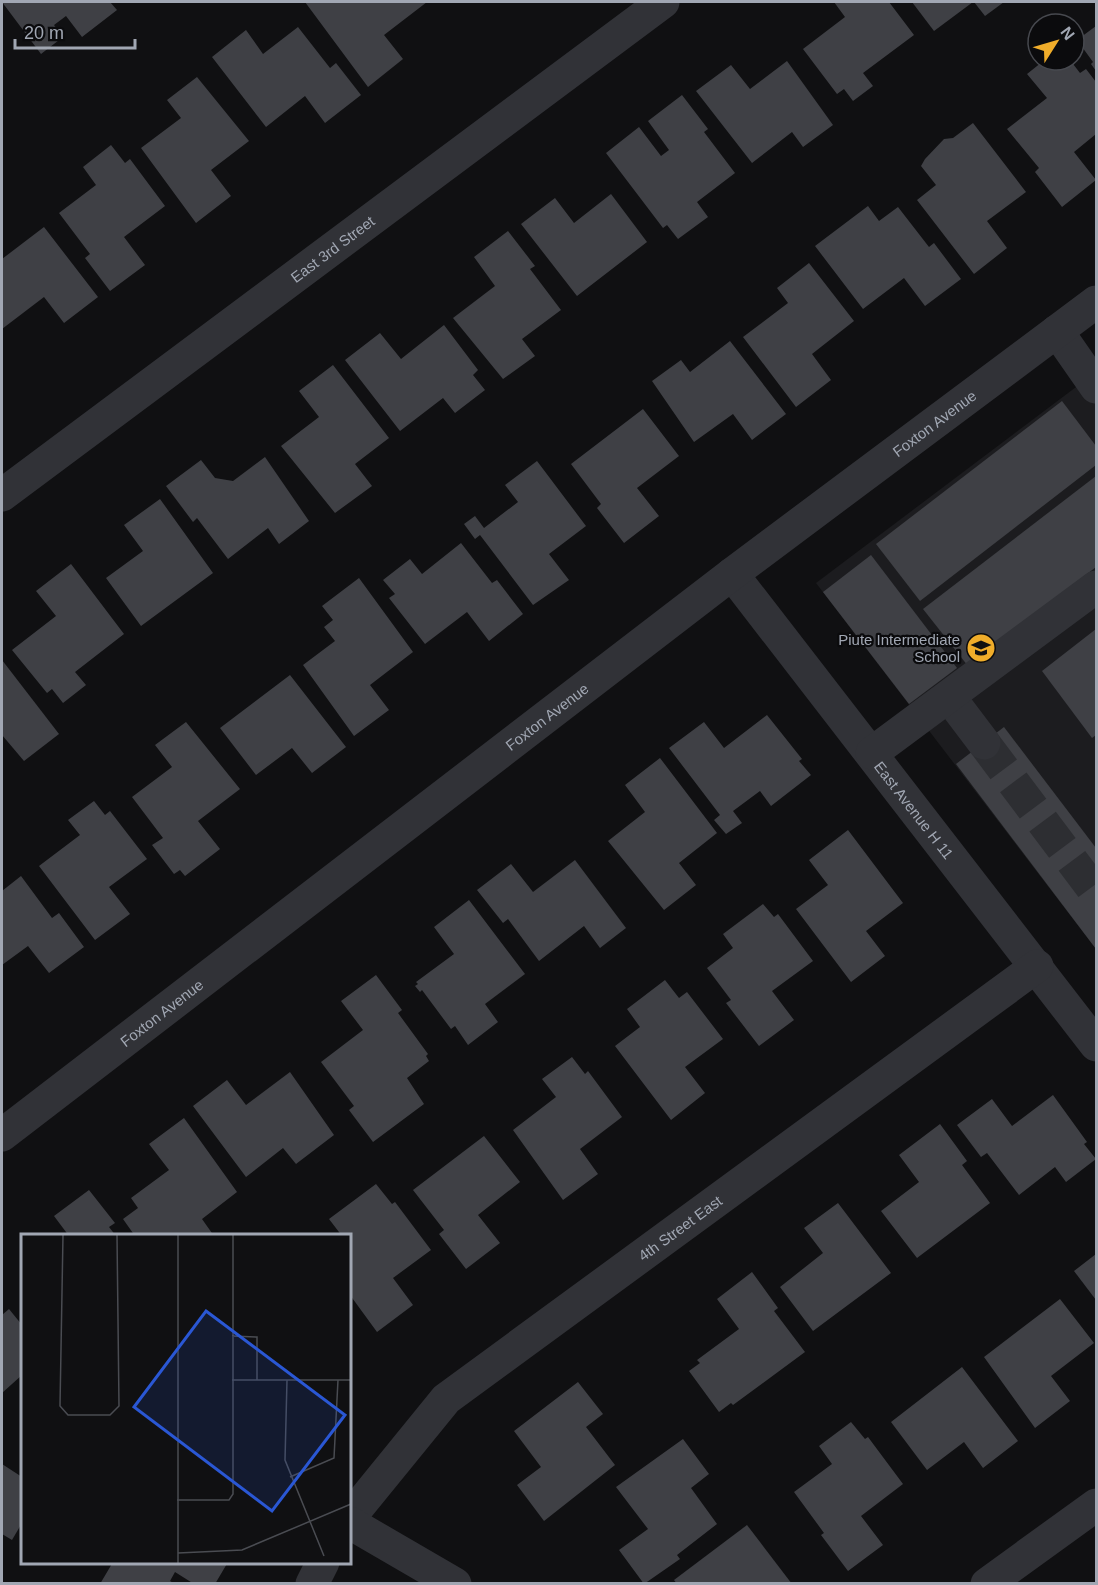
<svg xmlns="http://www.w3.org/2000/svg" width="1098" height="1585" viewBox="0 0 1098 1585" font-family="Helvetica,sans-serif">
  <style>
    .built { fill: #1c1c1f }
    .building { fill: #3f4045 }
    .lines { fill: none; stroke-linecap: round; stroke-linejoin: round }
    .minor-tunnel { stroke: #2d2e32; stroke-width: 33; stroke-dasharray: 33 16; stroke-linecap: butt }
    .minor { stroke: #313237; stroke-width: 33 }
    .labels { text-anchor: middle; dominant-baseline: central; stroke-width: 4.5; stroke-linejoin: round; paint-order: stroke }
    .street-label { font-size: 15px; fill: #a1a7b3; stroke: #0b0b0d }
    .poi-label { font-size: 15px; fill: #a1a7b3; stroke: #0b0b0d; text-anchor: end }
    .inset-road { fill: none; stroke: #4a4c52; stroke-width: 1.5 }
    .view { fill: #2a57d4; fill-opacity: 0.15; stroke: #2a57d4; stroke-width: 3 }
    .inset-edge { fill: none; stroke: #a1a7b3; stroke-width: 3 }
  </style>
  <rect width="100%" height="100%" fill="#101012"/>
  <path class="built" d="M1096,372V949L816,583Z"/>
  <g class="building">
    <path d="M2,2H110L117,10L82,37L66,16L54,25L63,37L41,54Z"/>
    <path d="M305,2H427L384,35L403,59L368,87Z"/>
    <path d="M834,2H889L914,35L863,73L873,86L853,101L844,89L837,94L803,49L845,17Z"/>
    <path d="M912,2H973L934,31Z"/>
    <path d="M974,2H1004L985,16Z"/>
    <path d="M1096,26V71L1091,64L1093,62L1077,40Z"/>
    <path d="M298,27L330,68L336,63L361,95L325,123L305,96L266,127L212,57L246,30L263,54Z"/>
    <path d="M1051,60H1070L1080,73L1086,69L1096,82V134L1074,152L1096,180L1062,207L1035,172L1039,168L1007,129L1047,98L1027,74L1042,62L1044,65Z"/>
    <path d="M787,61L833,125L803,147L792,132L752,163L696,91L731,65L750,89Z"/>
    <path d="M197,77L249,141L211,170L231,196L196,223L141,148L181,118L167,100Z"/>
    <path d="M682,95L708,129L704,132L735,173L697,202L708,217L678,239L667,225L663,228L606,153L639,127L661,156L669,150L648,121Z"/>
    <path d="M973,123L1026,192L987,221L1007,248L974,274L917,200L936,185L921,166L925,159L944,139L953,138Z"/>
    <path d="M111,145L125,163L130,159L165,206L124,237L145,265L110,291L85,258L90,254L59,213L96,185L83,167Z"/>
    <path d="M611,194L647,242L577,296L521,224L555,198L574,223Z"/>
    <path d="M868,206L879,221L898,207L929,247L934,243L961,279L925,306L904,278L863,309L815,246Z"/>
    <path d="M44,227L98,297L64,323L44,297L2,329V259Z"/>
    <path d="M508,231L535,266L530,269L561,310L522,339L535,356L503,379L453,318L495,286L474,257Z"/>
    <path d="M809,263L854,321L812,354L831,380L796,407L743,337L788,303L777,288Z"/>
    <path d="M444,325L478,370L473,375L485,390L455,413L443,398L400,431L345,360L380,333L401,359Z"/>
    <path d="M730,341L786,414L752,440L733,414L694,442L652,381L681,360L690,372Z"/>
    <path d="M333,365L389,438L355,464L372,486L335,513L281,446L319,417L299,391Z"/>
    <path d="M1062,401L1096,446V465L920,601L876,544Z"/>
    <path d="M643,409L679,456L637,488L659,516L624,543L597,508L601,504L571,464Z"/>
    <path d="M265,457L309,521L279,544L268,528L228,559L197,518L193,522L166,486L201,460L215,478L233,481Z"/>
    <path d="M537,461L586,526L549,554L569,580L533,605L480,535L475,539L464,524L475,516L484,528L518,502L505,485Z"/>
    <path d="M1096,476V567L968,666L923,609Z"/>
    <path d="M160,499L213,573L141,626L106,578L143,551L124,525Z"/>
    <path d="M461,543L492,583L497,580L523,614L489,641L467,612L425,644L389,598L395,594L383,580L410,559L422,574Z"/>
    <path d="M871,555L957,668L909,704L823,592Z"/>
    <path d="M71,564L124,634L75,672L86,685L63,703L52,689L47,693L12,650L56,616L36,591Z"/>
    <path d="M359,578L413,652L370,685L389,710L354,736L303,665L335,641L324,627L333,620L322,606Z"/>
    <path d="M1096,629V735L1092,738L1042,671Z"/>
    <path d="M2,660L59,734L24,761L2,735Z"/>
    <path d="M290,675L346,747L312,773L292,748L256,775L220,728Z"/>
    <path d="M767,715L802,759L799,761L811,775L771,806L760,791L733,811L742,823L726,834L714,820L720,815L669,748L704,722L724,748Z"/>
    <path d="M186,722L240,789L198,821L220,849L185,876L180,870L174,874L152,845L163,838L132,797L172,767L155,745Z"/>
    <path d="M1004,727L1096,848V949L956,764Z"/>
    <path d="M660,758L717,833L679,863L696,885L664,910L608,841L645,812L625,785Z"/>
    <path d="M94,801L105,815L110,811L147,859L109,887L130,914L95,940L39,866L80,835L68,820Z"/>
    <path d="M848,830L903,903L866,931L885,956L851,982L796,909L828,885L809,860Z"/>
    <path d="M575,860L626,928L600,948L584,926L539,961L508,919L503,923L477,890L511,864L533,892Z"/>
    <path d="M21,876L52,918L59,913L84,947L49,973L28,946L2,965V891Z"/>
    <path d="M469,900L525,974L485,1004L498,1022L468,1045L455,1026L451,1029L422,990L420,992L415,986L418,984L416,982L454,954L434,927Z"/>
    <path d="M763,904L774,917L778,914L813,961L772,991L794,1020L759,1046L726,1003L731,1000L707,968L733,948L723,934Z"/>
    <path d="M376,975L402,1010L398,1013L428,1054L426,1056L429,1061L407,1078L424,1104L373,1142L349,1110L354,1106L321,1062L363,1030L341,1001Z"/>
    <path d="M665,980L679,998L687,992L723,1039L685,1067L705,1093L671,1120L615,1046L640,1027L627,1009Z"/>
    <path d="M572,1057L585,1074L588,1071L622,1117L580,1149L598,1174L563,1200L513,1130L556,1097L542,1079Z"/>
    <path d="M290,1072L334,1135L296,1164L283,1148L246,1177L193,1106L227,1080L246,1105Z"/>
    <path d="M1053,1095L1087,1142L1084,1144L1096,1159L1066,1182L1055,1167L1019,1195L987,1153L981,1157L957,1125L992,1099L1012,1126Z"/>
    <path d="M184,1118L237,1192L202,1219L214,1236H135L123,1219L138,1208L131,1198L169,1170L149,1144Z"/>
    <path d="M940,1124L967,1161L962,1165L990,1203L917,1258L881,1211L919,1182L899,1155Z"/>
    <path d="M484,1136L520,1182L478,1215L500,1243L466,1269L439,1234L444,1230L413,1190Z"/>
    <path d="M376,1184L392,1204L395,1202L431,1250L393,1278L413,1305L377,1332L350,1295V1236H342L329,1219Z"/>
    <path d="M89,1190L115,1223L109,1227L116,1236H69L54,1216Z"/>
    <path d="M838,1203L891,1273L813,1331L780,1287L823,1253L804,1228Z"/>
    <path d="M1096,1254V1300L1074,1271Z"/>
    <path d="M752,1272L778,1308L774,1311L805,1352L733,1405L731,1403L719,1412L689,1371L700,1363L697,1360L739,1329L717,1299Z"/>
    <path d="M1060,1299L1094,1343L1051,1376L1070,1401L1035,1428L984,1357Z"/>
    <path d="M9,1309L22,1325V1375L2,1393V1315Z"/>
    <path d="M962,1367L1018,1441L983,1468L964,1442L927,1470L891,1422Z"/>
    <path d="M578,1382L603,1414L586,1427L615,1465L544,1521L517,1485L541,1467L514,1431Z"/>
    <path d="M851,1422L865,1439L868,1437L903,1484L861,1516L883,1545L848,1571L821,1535L824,1533L794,1492L832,1464L819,1446Z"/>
    <path d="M683,1439L709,1474L691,1488L717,1524L677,1555L680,1559L644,1584L619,1550L648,1529L616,1487Z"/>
    <path d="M2,1464L22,1477V1523L12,1540L2,1534Z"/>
    <path d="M747,1525L792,1584H677L674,1580Z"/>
    <path d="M113,1562H228L215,1584H194L175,1572L170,1581L175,1584H100Z"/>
  </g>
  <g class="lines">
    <path class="minor-tunnel" d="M984,743L1096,893"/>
    <g class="minor">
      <path d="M1057,331L1096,387"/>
      <path id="s1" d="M2,495L663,2"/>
      <path id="s2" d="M732,574L1096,1045"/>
      <path d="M950,698L984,743"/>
      <path d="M872,753L1096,587"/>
      <path id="s3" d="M2,1135L732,574L1096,302"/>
      <path id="s4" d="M350,1517L446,1399L1037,966"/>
      <path d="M350,1523L455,1584"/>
      <path d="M312,1584L323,1562"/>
      <path d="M987,1584L1096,1505"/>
    </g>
  </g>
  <defs>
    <g id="school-disc" transform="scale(1.5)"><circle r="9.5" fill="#f0ad2a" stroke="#0b0b0d"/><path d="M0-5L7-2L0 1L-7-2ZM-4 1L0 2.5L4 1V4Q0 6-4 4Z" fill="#111"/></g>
  </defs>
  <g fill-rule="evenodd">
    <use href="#school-disc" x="981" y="648"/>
  </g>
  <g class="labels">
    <g class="street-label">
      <text stroke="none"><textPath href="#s1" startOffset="412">East 3rd Street</textPath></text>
      <text stroke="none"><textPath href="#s3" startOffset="1173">Foxton Avenue</textPath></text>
      <text stroke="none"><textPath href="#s3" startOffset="687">Foxton Avenue</textPath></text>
      <text stroke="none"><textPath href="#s2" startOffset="298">East Avenue H 11</textPath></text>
      <text stroke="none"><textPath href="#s3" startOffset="201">Foxton Avenue</textPath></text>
      <text stroke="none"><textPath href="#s4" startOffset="442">4th Street East</textPath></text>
    </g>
    <g class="poi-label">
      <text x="960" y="639">Piute Intermediate<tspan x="960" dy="17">School</tspan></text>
    </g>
  </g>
  <g transform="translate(21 1234)">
    <rect width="330" height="330" fill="#101012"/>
    <path class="inset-road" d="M42,1L39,172L47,181H89L98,172L96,1M211,102L236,103V146M211,146H330M266,146L264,226L303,322M269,243L313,224L317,146M156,266H208L212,260V1M157,319L221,316L330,270M157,329V1"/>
    <path class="view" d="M185,77L324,181L251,277L113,173Z"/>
    <rect width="330" height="330" class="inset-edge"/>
  </g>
  <rect width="1098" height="1585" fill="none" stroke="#a1a7b3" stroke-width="6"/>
  <g transform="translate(1056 42) rotate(53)"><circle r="28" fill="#0b0b0d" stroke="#47494f" stroke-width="1.5"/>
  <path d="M0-4.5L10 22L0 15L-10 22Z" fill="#f0ad2a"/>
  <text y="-9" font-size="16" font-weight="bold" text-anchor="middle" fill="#a1a7b3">N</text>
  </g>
  <path d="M15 39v9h120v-9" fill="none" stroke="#a1a7b3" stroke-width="3"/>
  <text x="24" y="39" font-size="18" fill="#a1a7b3" stroke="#0b0b0d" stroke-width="4.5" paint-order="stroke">20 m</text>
</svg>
